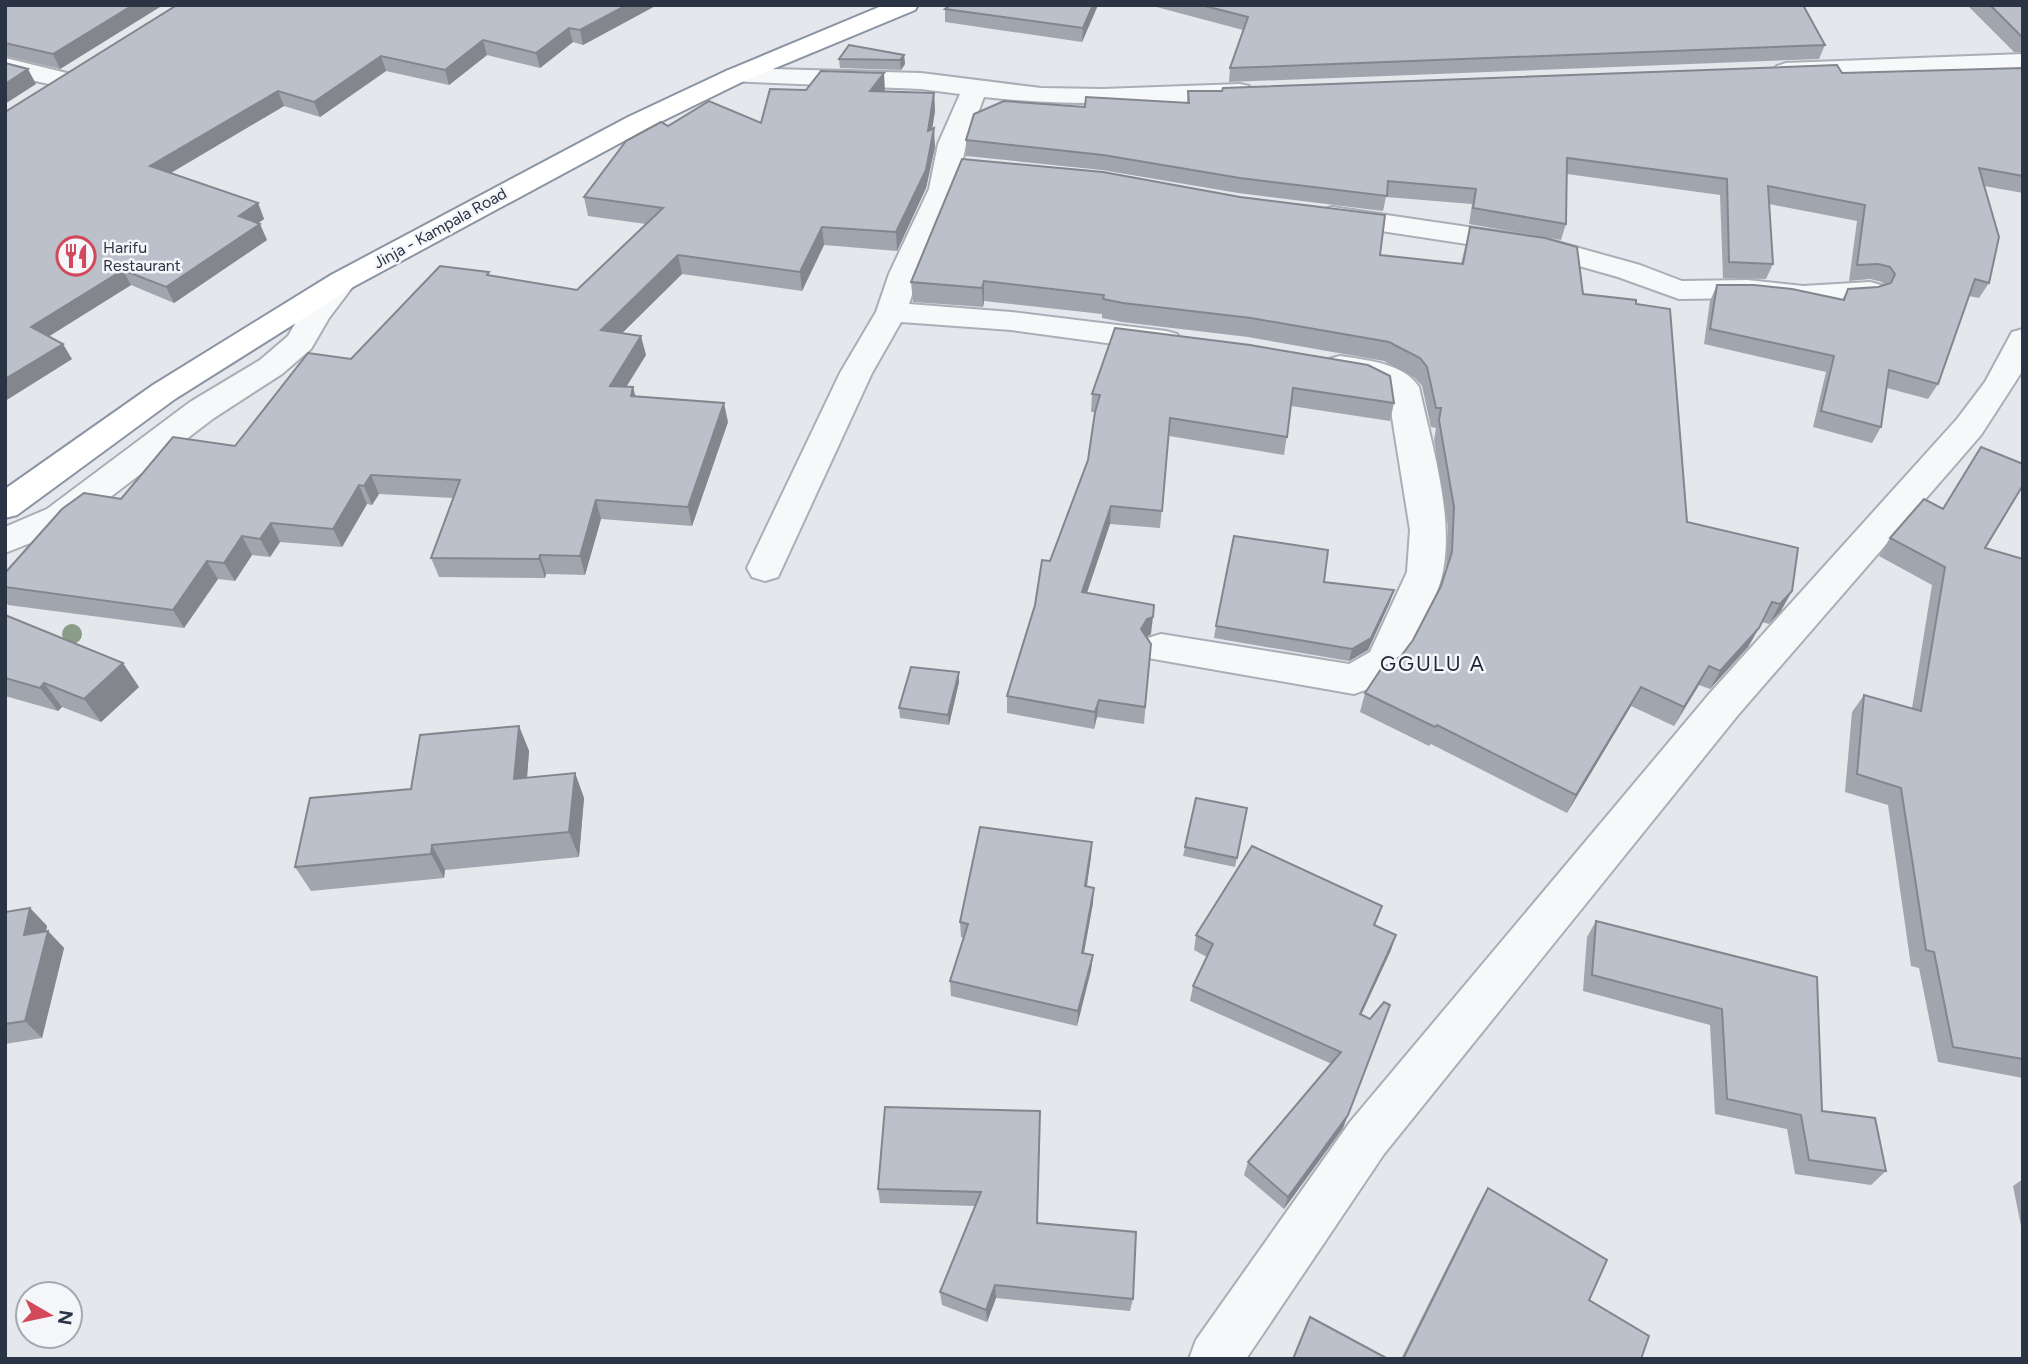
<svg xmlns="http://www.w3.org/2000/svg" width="2028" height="1364" viewBox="0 0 2028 1364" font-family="Figtree,sans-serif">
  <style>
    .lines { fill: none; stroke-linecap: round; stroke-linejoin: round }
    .street-casing { stroke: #a9aeb7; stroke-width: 4 }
    .highway-casing { stroke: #8b94a3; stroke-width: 4 }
    .street { fill: #f7f8fa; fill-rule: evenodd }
    .highway { fill: #fff; fill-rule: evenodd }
    .tree { fill: #899d89 }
    .wall { fill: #a1a5ae }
    .shaded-wall { fill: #83868d }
    .building { fill: #bbc0ca; stroke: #83868d; stroke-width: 2 }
    .labels { text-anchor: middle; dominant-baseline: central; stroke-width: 5; stroke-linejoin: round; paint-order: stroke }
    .far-street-label { font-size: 16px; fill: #2b3445; stroke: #f4f6f9 }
    .far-poi-label { font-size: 16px; fill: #2b3445; stroke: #f4f6f9; text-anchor: start }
    .quarter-label { font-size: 21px; letter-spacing: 2px; fill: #1d2536; stroke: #f4f6f9 }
  </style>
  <rect width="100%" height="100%" fill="#e4e7ec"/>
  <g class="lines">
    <g class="street-casing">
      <g id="street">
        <path d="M2023,54V70L1786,79L1777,76L1773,71L1777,66L1786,63Z"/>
        <path d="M5,58L75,75L79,80L75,85L66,88L5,74Z"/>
        <path d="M735,68L921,73L1041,88L1103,89L1240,84L1249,86L1253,92L1249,98L1240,100C1154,103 1070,107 984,97L966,144L957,189L919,274L909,304L1011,312L1166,331L1177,334L1182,341L1177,348L1166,351L1011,330L901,322L872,373L778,577L765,581L752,577L747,568L840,373L876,312L889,274L929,189L938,144L960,94L921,89L726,81L722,76L726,71Z"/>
        <path d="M1332,207L1543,238L1640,265L1682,281L1747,280L1803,286L1870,282L1881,285L1885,291L1881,297L1870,300L1803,304L1747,298L1679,299L1618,277L1540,255L1322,222L1318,216L1322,210Z"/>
        <path d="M342,272L353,275L357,281L329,318L311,349L282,374L214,418L71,527L5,553V527L47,509L190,402L260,360L288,336L304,308L331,275Z"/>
        <path d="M2023,329V370L1981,435L1738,715L1384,1154L1246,1359H1189L1196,1340L1350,1122L1710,693L1957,419L1985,382L2012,332Z"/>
        <path d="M1340,356C1366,360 1404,363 1419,387C1431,442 1454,515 1443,571C1439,592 1427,616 1417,635C1399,671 1394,681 1354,694L1148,658L1142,648L1148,638L1161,634L1349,664L1370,652L1407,572L1410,530L1388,392L1365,380L1329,373L1324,366L1329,359Z"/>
      </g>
    </g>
    <g class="highway-casing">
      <path id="highway" d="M884,5H918L915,10L744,81L646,129L353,287L175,399L17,515L5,518V489L153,385L331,275L628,117L726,71Z"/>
    </g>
    <use href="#street" class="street"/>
    <use href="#highway" class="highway"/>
  </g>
  <circle class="tree" cx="72" cy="634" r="10"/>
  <g class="wall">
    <path d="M5,5H163L60,69L5,56Z"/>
    <path d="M657,5L583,45L573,42L540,68L487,55L449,85L386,71L320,117L284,106L171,173L258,203L264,219L258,223L267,240L174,303L131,285L49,336L72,359L5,401V112Z"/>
    <path d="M950,5H1098L1082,42L945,22V9Z"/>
    <path d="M1149,5H1803L1825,45L1819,59L1229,82L1230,68L1243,30Z"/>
    <path d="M1967,5H2023V52H2014Z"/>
    <path d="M904,55L905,64L901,70L840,68L839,59Z"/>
    <path d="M2023,68V193L1984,186L1989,283L1979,298L1969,296L1938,384L1928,399L1887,388L1881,427L1872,443L1813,427L1826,372L1704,344L1710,301L1717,285L1842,300L1848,289L1878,287L1884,285L1882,282L1870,279L1849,281L1857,221L1769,204L1773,264L1766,279L1723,278L1720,195L1567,174L1566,224L1561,240L1469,224L1472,204L1386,197L1383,211L1238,193L1102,170L966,156V140L1085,107L1187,103L1188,91H1222Z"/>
    <path d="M885,91V92L934,93L935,111L932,129L935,147L926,188L897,251L824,245L802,291L682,274L622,333L646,355L626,387L636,396L728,422L692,526L601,519L585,575L546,574L545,578L439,577L431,558L453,498L379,494L372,505L367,504L342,547L280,542L270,557L252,555L235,581L218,579L184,628L8,605L5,601V573L121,499L235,446L351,359L490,275L577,290L646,224L588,216L584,197L668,126L761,123Z"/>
    <path d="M1470,227L1583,294L1636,304L1687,522L1798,548L1781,611L1769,624L1762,622L1748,647L1710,689L1699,685L1674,726L1631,706L1567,813L1431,744L1429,746L1360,712L1365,693L1401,656L1413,640L1441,586L1446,570L1448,526L1434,440L1436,428L1431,427L1422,386L1415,378L1384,361L1248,337L1122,322L1102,318V314L984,301L983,307L913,302L911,282L1380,255L1461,264Z"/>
    <path d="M1115,328L1394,403L1390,421L1291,406L1284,455L1169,436L1160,528L1110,524L1087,593L1151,634L1146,637L1151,644L1144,724L1097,717L1094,729L1007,713V696L1050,561L1088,460L1095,412H1091L1092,394Z"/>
    <path d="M1890,538L1985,548L2023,559V1078L1938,1062L1919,968L1911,966L1888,805L1845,792L1852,712L1864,695L1912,708L1932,585L1879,556Z"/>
    <path d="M1324,582L1390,602L1368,650L1349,661L1214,638L1216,626Z"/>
    <path d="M5,615L139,687L101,722L62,707L58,711L5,696Z"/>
    <path d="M959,682L949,725L900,718L899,708Z"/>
    <path d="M519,726L529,751L527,778L575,773L584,798L579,857L445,870L444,878L311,891L295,867L411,789Z"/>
    <path d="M1247,808L1235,867L1183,856L1185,847Z"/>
    <path d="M1092,842L1087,887L1093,903L1084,953L1093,955L1091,970L1077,1026L951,996L950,981L964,938L961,937L960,922Z"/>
    <path d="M30,908L47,926L46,931H48L64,948L42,1038L5,1044V912Z"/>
    <path d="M1596,921L1817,977L1822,1111L1886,1171L1871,1185L1795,1174L1787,1129L1715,1114L1710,1025L1583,991L1587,937Z"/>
    <path d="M1375,926L1391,950L1361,1015L1348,1115L1343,1128L1284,1209L1244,1175L1248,1162L1332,1064L1190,1001L1193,986L1207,957L1194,950L1196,935Z"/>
    <path d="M885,1107L1037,1223L1133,1299L1130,1311L996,1298L987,1322L942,1305L940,1292L975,1206L880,1203L878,1189Z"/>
    <path d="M2023,1179V1236L2013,1186Z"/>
    <path d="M1488,1188L1589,1300L1641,1359H1401L1477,1207Z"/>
  </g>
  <g class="shaded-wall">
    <path d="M133,5H163L60,69L53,54Z"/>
    <path d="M627,5H657L583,45L580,30Z"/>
    <path d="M1093,5H1098L1082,42L1083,28Z"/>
    <path d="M569,28L573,42L540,68L536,53Z"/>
    <path d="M483,40L487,55L449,85L445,70Z"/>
    <path d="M904,55L905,64L901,70L900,60Z"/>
    <path d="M381,56L386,71L320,117L314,102Z"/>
    <path d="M28,69L36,84L5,104V84Z"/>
    <path d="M884,73L885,91L871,110L870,91Z"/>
    <path d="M278,91L284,106L157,181L150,166Z"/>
    <path d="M934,93L935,111L929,149L928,131Z"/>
    <path d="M934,128L935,147L926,188L897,251L896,232Z"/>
    <path d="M258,203L264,219L246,232L239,216Z"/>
    <path d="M260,224L267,240L174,303L166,287Z"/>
    <path d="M822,227L824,245L802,291L800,272Z"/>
    <path d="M678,255L682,274L606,349L601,330Z"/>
    <path d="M123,270L131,285L40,342L31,327Z"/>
    <path d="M984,281V301L983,307L982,288Z"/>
    <path d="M641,336L646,355L615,405L610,386Z"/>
    <path d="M63,344L72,359L5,401V379Z"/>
    <path d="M633,387L638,406L631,396Z"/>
    <path d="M724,403L728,422L692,526L688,507Z"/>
    <path d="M371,475L379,494L372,505L364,486Z"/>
    <path d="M359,485L367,504L342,547L333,529Z"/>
    <path d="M596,500L601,519L585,575L580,556Z"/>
    <path d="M1111,506L1110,524L1081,610L1082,592Z"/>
    <path d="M271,523L280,542L270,557L260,539Z"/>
    <path d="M242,536L252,555L235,581L224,563Z"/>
    <path d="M540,555L546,574L545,578L539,559Z"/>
    <path d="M207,561L218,579L184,628L173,610Z"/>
    <path d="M1394,590L1390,602L1368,650L1349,661L1352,649Z"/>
    <path d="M1792,591L1781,611L1769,624L1780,604Z"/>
    <path d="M1153,617L1151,634L1146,637L1141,629L1147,619Z"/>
    <path d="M1759,628L1748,647L1710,689L1720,671Z"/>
    <path d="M123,663L139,687L101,722L84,699Z"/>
    <path d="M1709,666L1699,685L1674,726L1684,707Z"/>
    <path d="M959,672V682L949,725L948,715Z"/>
    <path d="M44,683L62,707L58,711L40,688Z"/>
    <path d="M1641,687L1631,706L1567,813L1576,795Z"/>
    <path d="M1099,700L1097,717L1094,729L1095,712Z"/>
    <path d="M519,726L529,751L525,804L514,779Z"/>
    <path d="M575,773L584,798L579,857L569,832Z"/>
    <path d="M1092,842L1091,858L1084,902L1085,886Z"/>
    <path d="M432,845L445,870L444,878L431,854Z"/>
    <path d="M1094,888L1093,903L1081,968L1082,953Z"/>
    <path d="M30,908L47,926L41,952L24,935Z"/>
    <path d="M48,931L64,948L42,1038L25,1021Z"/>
    <path d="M1396,935L1391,950L1355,1028L1360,1014Z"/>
    <path d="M1093,955L1091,970L1077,1026L1078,1011Z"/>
    <path d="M1348,1115L1343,1128L1284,1209L1288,1197Z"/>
    <path d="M995,1285L996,1298L987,1322L986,1310Z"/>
  </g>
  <g class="building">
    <path d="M5,5H133L53,54L5,43Z"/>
    <path d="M177,5H627L580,30L569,28L536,53L483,40L445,70L381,56L314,102L278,91L150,166L258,203L239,216L260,224L166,287L123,270L31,327L63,344L5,379V112Z"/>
    <path d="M950,5H1093L1083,28L945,9Z"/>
    <path d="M1201,5H1803L1825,45L1230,68L1248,17Z"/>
    <path d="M1990,5H2023V37H2022Z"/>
    <path d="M849,45L904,55L900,60L839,59Z"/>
    <path d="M5,63L28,69L5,84Z"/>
    <path d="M1837,65L1842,73L2023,68V176L1979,168L1999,237L1989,283L1975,279L1938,384L1889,370L1881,427L1821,411L1834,356L1710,329L1717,285H1754L1792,289L1844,300L1848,289L1878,287L1891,283L1895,274L1890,267L1878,264L1857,265L1865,205L1768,186L1773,264L1729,262L1727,179L1567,158L1566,224L1473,208L1476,189L1388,181L1387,196L1240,178L1103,155L966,140L974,114L1004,101L1085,107L1086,97L1189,103L1188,91H1222L1223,88Z"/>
    <path d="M821,71L884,73L870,91L934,93L928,131L934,128L926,170L896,232L822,227L800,272L678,255L601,330L641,336L610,386L633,387L631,396L724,403L688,507L596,500L580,556L540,555L539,559L431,558L460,480L371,475L364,486L359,485L333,529L271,523L260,539L242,536L224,563L207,561L173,610L5,587V573L62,509L84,493L121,499L173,437L235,446L308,353L351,359L440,266L489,272L487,275L577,290L663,208L584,197L626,141L661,122L668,126L709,101L761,123L770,89L806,90Z"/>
    <path d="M962,159L1103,172L1240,197L1385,215L1380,255L1463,264L1470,227L1545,238L1577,247L1583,294L1636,300V304L1670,309L1687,522L1798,548L1792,591L1780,604L1772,602L1759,628L1720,671L1709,666L1684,707L1641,687L1576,795L1437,725L1435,727L1365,693L1381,669L1401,656L1413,640L1441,586L1452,552L1454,507L1439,420L1441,408H1436L1427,367L1420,358L1389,342L1251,318L1123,303L1103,299L1104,295L984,281L982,288L911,282Z"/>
    <path d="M1115,328L1250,345L1368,365L1390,376L1394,403L1293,388L1287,437L1170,418L1162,511L1111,506L1082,592L1154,605L1153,617L1147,619L1141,629L1151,644L1145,707L1099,700L1095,712L1007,696L1035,605L1042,560L1050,561L1088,460L1095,412L1100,395L1092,394Z"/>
    <path d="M1981,447L2023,464V485L1985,548L2023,559V1059L1953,1047L1934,952L1926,950L1901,788L1857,774L1864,695L1921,711L1945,567L1890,538L1924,499L1943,509Z"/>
    <path d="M1234,536L1328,550L1324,582L1394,590L1371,638L1352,649L1216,626Z"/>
    <path d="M5,615L123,663L84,699L44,683L40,688L5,678Z"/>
    <path d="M911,667L959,672L948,715L899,708Z"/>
    <path d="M519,726L514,779L575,773L569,832L432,845L431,854L295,867L310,798L411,789L420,735Z"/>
    <path d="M1196,798L1247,808L1237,858L1185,847Z"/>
    <path d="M980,827L1092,842L1085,886L1094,888L1082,953L1093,955L1078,1011L950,981L968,924L960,922Z"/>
    <path d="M1252,846L1382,906L1374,925L1396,935L1360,1014L1370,1019L1384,1002L1390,1005L1348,1115L1288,1197L1248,1162L1341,1052L1193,986L1213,944L1196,935Z"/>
    <path d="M30,908L24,935L48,931L25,1021L5,1024V912Z"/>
    <path d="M1596,921L1817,977L1822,1111L1875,1118L1886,1171L1809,1160L1801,1115L1727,1099L1722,1009L1592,975Z"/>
    <path d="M885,1107L1040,1111L1037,1223L1136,1232L1133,1299L995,1285L986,1310L940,1292L981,1192L878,1189Z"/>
    <path d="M1488,1188L1607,1260L1589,1300L1649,1336L1641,1359H1403Z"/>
    <path d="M1310,1317L1388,1359H1293Z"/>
  </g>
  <defs>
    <g id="restaurant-ring" transform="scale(2.0125)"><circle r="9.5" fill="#f4f6f9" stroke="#d1495b" stroke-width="1.5"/><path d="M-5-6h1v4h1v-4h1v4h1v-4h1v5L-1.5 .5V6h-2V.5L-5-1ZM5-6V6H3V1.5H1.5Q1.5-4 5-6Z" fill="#d1495b"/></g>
  </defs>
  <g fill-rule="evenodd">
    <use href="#restaurant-ring" x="76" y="256"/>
  </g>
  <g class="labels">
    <g class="far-street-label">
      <text transform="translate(440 228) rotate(-29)">Jinja - Kampala Road</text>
    </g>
    <g class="far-poi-label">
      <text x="103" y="247">Harifu<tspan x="103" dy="18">Restaurant</tspan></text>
    </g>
    <g class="quarter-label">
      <text x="1433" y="663">GGULU A</text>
    </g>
  </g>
  <rect width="2028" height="1364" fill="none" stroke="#2b3445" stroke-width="14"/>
  <g transform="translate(49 1315) rotate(99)"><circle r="33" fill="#f4f6f9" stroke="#a4a8b1" stroke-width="2"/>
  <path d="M0-5L12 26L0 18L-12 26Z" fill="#d1495b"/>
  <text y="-10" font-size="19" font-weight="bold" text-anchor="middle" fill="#2b3445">N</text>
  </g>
</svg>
